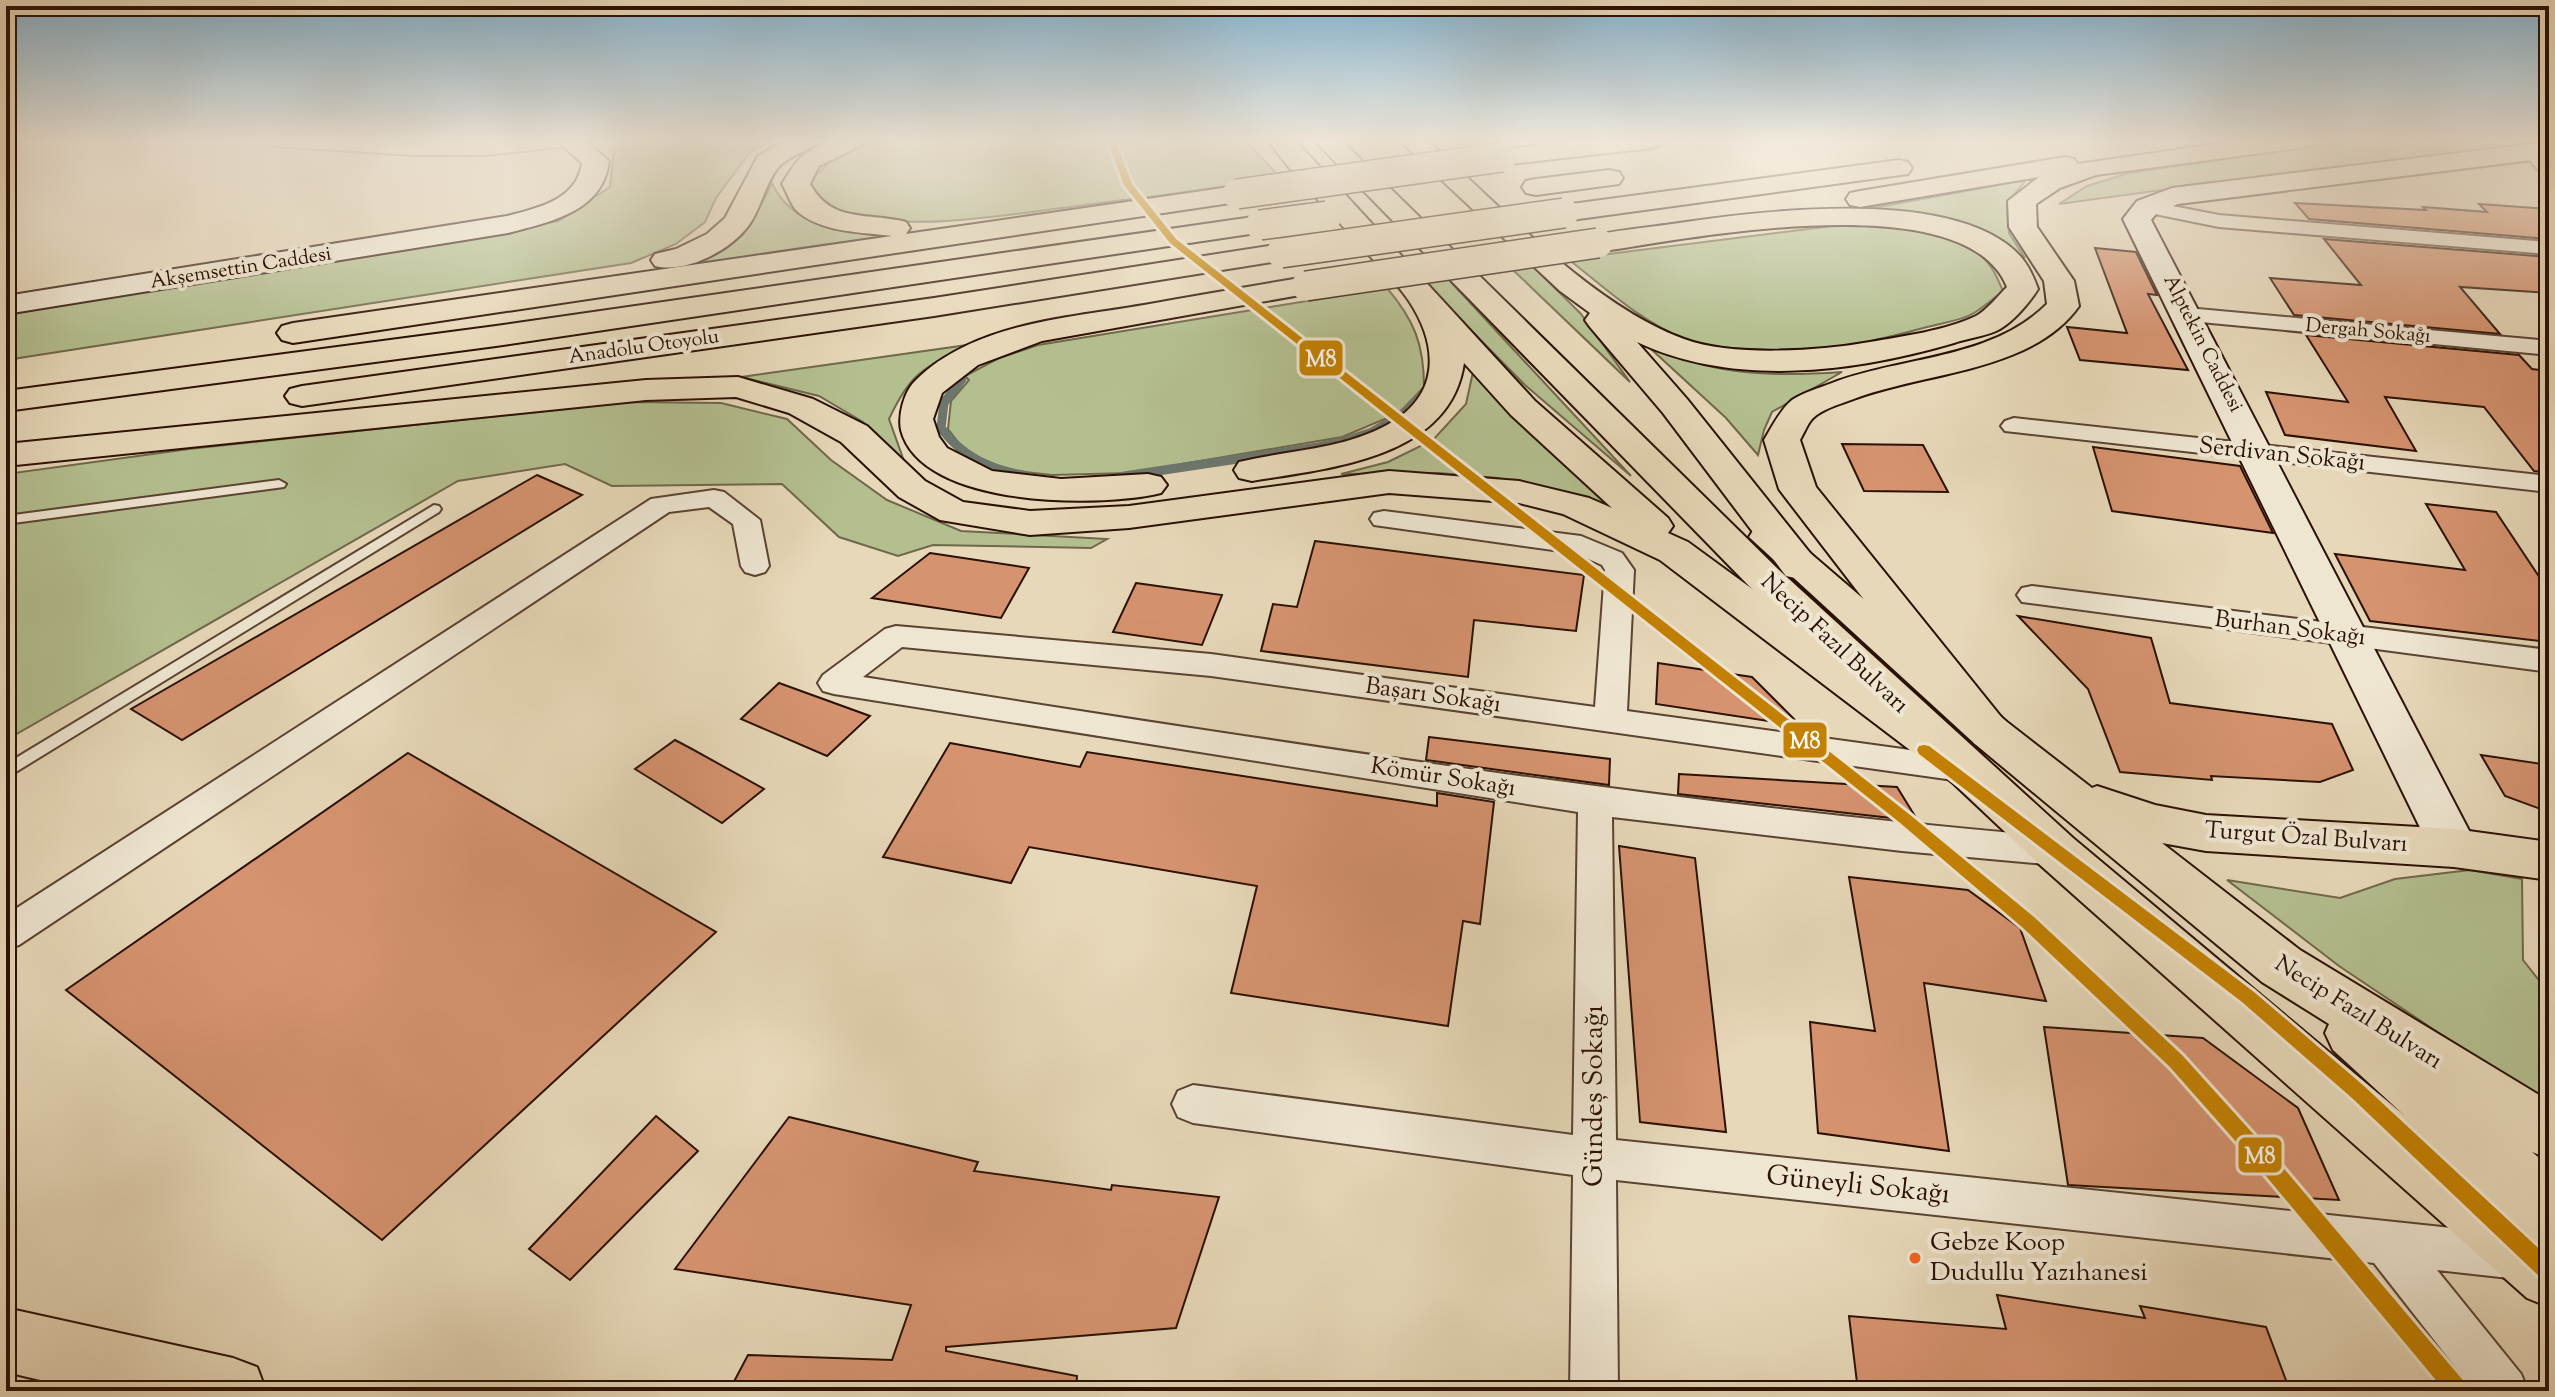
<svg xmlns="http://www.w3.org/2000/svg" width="2555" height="1397" viewBox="0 0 2555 1397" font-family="'Sorts Mill Goudy',serif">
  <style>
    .green { fill: #b4bf90; stroke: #70684a; stroke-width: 2 }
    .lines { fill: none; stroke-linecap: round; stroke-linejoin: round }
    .stream { stroke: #6c766d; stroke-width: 9 }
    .building { fill: #d69370; stroke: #2b1104; stroke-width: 2 }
    .service-casing { stroke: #5a4331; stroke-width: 4 }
    .minor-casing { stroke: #5a4331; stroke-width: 4 }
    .secondary-casing { stroke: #2b1104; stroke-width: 4 }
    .primary-casing { stroke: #2b1104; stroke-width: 4 }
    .motorway-casing { stroke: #2b1104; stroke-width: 4 }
    .service { fill: #efe6d2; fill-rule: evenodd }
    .minor { fill: #efe6d2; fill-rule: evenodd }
    .secondary { fill: #efe6d2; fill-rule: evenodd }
    .primary { fill: #e7d8b9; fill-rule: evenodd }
    .motorway { fill: #e7d8b9; fill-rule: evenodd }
    .motorway-bridge-casing { stroke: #2b1104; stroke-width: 32; stroke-linecap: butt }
    .motorway-bridge { stroke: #e7d8b9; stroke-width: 29 }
    .metro-1-casing { stroke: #efe6d2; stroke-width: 6 }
    .metro-1 { fill: #c48101; fill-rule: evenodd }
    .bus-dot { fill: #f26522; stroke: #efe6d2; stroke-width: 3 }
    .labels { text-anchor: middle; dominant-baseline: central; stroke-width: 8; stroke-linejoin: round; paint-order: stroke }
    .far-street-label { font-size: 20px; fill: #2b1104; stroke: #efe6d2 }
    .street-label { font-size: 24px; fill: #2b1104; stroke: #efe6d2 }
    .near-bus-label { font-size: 26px; fill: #2b1104; stroke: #efe6d2; text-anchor: start }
    .near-street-label { font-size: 28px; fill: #2b1104; stroke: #efe6d2 }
    .line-badge { stroke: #efe6d2; stroke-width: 3 }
    .badge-label { font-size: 22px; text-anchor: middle; font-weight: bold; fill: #fff }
  </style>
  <rect width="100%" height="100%" fill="#e7d8b9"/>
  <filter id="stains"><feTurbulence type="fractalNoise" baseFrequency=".0025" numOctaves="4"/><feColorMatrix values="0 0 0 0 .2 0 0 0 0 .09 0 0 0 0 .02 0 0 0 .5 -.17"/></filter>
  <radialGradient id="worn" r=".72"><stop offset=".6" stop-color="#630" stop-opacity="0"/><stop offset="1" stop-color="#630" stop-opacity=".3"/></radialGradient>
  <g class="green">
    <path d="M615,140H774L750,152L716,198L705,222L676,244L631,263L6,360V311L558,221L610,187Z"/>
    <path d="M878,140H1244L1279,176C1213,190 1145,197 1078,206C1012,214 910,233 846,213C829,208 818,197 810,183L814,172H820C834,154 856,145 878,140Z"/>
    <path d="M2359,140H2549V143L2308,170L2059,204L2087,186L2129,173Z"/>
    <path d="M2026,180L2007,203L2009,233L2025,258C1968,222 1934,214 1868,209Z"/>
    <path d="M772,183C792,228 847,233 890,236L678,267C720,249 754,226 772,183Z"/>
    <path d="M1864,222C1904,227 1961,229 1988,263C1995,271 1999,282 2003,291C1994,298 1984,307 1974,313C1961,321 1941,323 1927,327C1851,348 1761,368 1685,339C1641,322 1604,287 1568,259Z"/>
    <path d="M1532,265L1581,314L1630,382L1512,269Z"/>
    <path d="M1448,279L1631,476L1525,385L1424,283Z"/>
    <path d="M1387,288C1414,320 1424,344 1424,387L1399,413L1342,437L1129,473L1052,475L1006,470L965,451L948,429L951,401L969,380L965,376L999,358L1038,345Z"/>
    <path d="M967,345C923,369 911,372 889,419L904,461L863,422L819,396L741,377Z"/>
    <path d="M1651,349C1723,375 1767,377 1842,372L1772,412L1764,430L1758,455L1726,418Z"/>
    <path d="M1473,372L1624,509L1498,478L1439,473L1341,474L1388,462L1433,440L1466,404Z"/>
    <path d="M630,402L721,403L787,419L831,460L887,500L961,531L1107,539L1091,548L933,545L898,556L839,537L782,484L612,486L565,464L458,481L6,740V474L189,449Z"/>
    <path d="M2470,870L2522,879L2523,960L2549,993V1107L2339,966L2227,880L2340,898L2395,879Z"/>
  </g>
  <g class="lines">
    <g class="stream">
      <path d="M962,379L944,403L941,428C962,456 988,469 1023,475"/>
      <path d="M1124,476L1318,447L1351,439L1372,432L1402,415L1419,398"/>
    </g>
  </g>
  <g class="building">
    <path d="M2295,203L2426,210L2423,207L2487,212L2479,204L2549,209V239L2309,219Z"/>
    <path d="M2324,239L2549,257V293L2460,287L2500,334L2294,315L2270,278L2361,285Z"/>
    <path d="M2095,248L2136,252L2157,295L2148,294L2188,370L2080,360L2067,327L2127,333Z"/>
    <path d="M2306,335L2519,355L2532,369L2549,371V473L2534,471L2484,407L2385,397L2416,451L2285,435L2266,392L2348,402Z"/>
    <path d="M1842,444L1923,445L1948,492L1864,491Z"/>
    <path d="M2093,447L2240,466L2273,533L2112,511Z"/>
    <path d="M537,475L582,495L182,740L131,709Z"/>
    <path d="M2426,504L2496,512L2540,578L2549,579V642L2370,621L2335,554L2465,570Z"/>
    <path d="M1315,541L1584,575L1576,631L1474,620L1468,677L1261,651L1273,604L1297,607Z"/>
    <path d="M930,553L1029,568L1001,618L872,598Z"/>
    <path d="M1136,583L1222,595L1202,645L1113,632Z"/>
    <path d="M2018,616L2151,638L2170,703L2332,724L2353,770L2320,782L2211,776L2212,780L2120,772L2088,689Z"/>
    <path d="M1658,663L1752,677L1801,726L1656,704Z"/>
    <path d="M779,683L870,716L827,756L741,719Z"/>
    <path d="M1429,737L1610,759L1609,785L1426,760Z"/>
    <path d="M675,740L692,749L764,789L722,823L635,769Z"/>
    <path d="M950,743L1080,767L1087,752L1437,806V793L1494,802L1480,924L1463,921L1448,1026L1231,993L1257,886L1029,847L1011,883L883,857Z"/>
    <path d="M408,753L716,932L382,1240L66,990Z"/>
    <path d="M2481,755L2549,765V812L2505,796Z"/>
    <path d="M1679,774L1897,787L1918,821L1678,794Z"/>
    <path d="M1619,846L1695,858L1726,1132L1640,1122Z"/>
    <path d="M1849,877L1968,890L2020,928L2046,1001L1924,983L1949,1151L1818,1133L1810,1022L1875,1031Z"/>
    <path d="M2044,1027L2203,1038L2298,1108L2339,1200L2068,1185Z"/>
    <path d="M656,1116L698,1151L570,1280L529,1249Z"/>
    <path d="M789,1117L978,1162L974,1171L1111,1190L1112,1185L1219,1197L1176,1328L946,1347V1351L1077,1376L1076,1391H729L748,1355L892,1360L911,1305L675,1269Z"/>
    <path d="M1997,1295L2145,1318L2140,1306L2266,1327L2290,1391H1858L1849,1316L2006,1329Z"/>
  </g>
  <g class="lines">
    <g class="service-casing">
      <g id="service">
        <path d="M279,480L286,484L284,487L6,524V516Z"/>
        <path d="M434,505L439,506L441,509L439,512L6,778V764Z"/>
      </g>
    </g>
    <g class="minor-casing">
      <g id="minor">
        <path d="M265,140L416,143L579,140L570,146L485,155H416L274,146Z"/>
        <path d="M2532,146L2539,148L2549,159V176L2542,174L2522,152Z"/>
        <path d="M2147,201L2219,215L2549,242V254L2219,227L2140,211L2137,207L2140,203Z"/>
        <path d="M2187,308L2549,341V355L2179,320L2176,315L2179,310Z"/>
        <path d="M2014,418L2549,476V492L2005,431L2001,426L2005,421Z"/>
        <path d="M714,490L724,492L760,520L769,566L765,572L755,575L745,572L741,566L733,524L709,507L669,512L19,945L6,949V915L651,499Z"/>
        <path d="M1384,511L1581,536L1622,553L1634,570L1627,711L1968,758L1980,761L1985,770L1980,779L1968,782L1211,676L902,647L863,677C1260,739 1656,803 2056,837L2069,841L2074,851L2069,861L2056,865L1902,851L1612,817L1616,1140L2518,1235L2534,1241L2541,1257L2534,1273L2518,1279L2437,1270L2521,1374L2528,1391H2474L2374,1263L1616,1180L1618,1391H1570L1573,1175L1193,1123L1178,1117L1172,1104L1178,1091L1193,1085L1573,1135L1578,812L834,694L823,691L818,683L823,675L885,629L896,626L1211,654L1595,707L1605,570L1602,565L1575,553L1374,525L1370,519L1374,513Z"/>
        <path d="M2032,586L2549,650V672L2022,602L2017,595L2022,588Z"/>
      </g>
    </g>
    <g class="secondary-casing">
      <g id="secondary">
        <path d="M556,140H585L609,161C603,212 550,222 508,233L6,314V296L507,216C538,208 577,200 582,163Z"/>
        <path d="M2549,142V158L2178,204L2157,213L2151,220L2478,848L2471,861L2454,867L2437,861L2430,848L2123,219L2137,201L2172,188Z"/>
      </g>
    </g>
    <g class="primary-casing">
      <g id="primary">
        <path d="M1314,140H1341L1778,569L2073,838L2404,1115L2333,1050L2325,1033L2329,1024L2262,982L1975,744L1749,537L1754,529L1768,525L1782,529L2007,722L2092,788L2097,786L2155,805L2206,815L2454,829L2549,842V880L2454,867L2206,851L2162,843L2300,950L2549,1101V1159L2532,1152L2549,1166V1234L2546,1233L2549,1235V1307L2527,1298L2039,864L1952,782L1750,587Z"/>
        <path d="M6,1308L233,1358L257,1367L266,1391H87L6,1372Z"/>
      </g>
    </g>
    <g class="motorway-casing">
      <g id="motorway">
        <path d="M787,140H818L814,145C803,152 784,159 777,169C765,185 761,208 749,225C731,250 686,274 655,266L651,260L655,254L676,249L707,234L725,218L758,156Z"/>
        <path d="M833,140H866L862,145L819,166L810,184C832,224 868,212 906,222L910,228L906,234L1237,186L1247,188L1251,194L1247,200L1237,202L293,343L282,340L277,333L282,326L293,323L892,236C862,232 823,233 798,212C791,206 787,192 782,184C800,154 802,154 833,140Z"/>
        <path d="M1268,140H1295L1535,401L1668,518L1673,526L1668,533L1688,542L1984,758L1991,770L1984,782L1968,787L1952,782L1660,560L1563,514L1519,503L1389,493L1129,528L1030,535L940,520L899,497L841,442L789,413L736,397L646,400L6,466V444L646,380L738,377L813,399L867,426L925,481L963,502L1030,511L1129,506L1389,471L1519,481L1589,498L1612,508L1511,415L1464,363C1450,459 1329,468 1252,481L1239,478L1234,470L1239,462C1288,450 1341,450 1387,425C1439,397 1440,348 1409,301C1396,281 1376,264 1361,246C1330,211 1294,178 1268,140Z"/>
        <path d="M1399,140H1427C1499,205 1593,306 1684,339C1733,357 1819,351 1870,342C1904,336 1944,331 1976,316C1987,310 1998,296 2007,287C1965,182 1687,239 1598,252L1588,249L1583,243L1588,237C1615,230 1644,228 1672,224C1758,211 1957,185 2021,257C2029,266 2034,278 2038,289C2030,302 2014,321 2000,329C1988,336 1968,338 1954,343C1855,372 1734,388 1637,342L1687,399L1814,558L1820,567L1814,576L1800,579L1786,576L1663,413L1590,327L1585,320L1590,313L1560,291Z"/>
        <path d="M1586,140H1665L1661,145L1652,148L1502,165L1493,163L1489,157L1493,151L1502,149Z"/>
        <path d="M2243,140H2312L2308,145L2299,148L2096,175L2060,188L2036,204L2037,227L2074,281L2079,306C2032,373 1921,372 1851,400C1838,405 1822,409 1812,419C1807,425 1804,433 1800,440L1816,487L2014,733L2007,744L1991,749L1975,744L1785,497L1779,489L1764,440C1772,427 1780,410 1792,400C1804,392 1819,388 1832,383C1902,356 1991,360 2047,304L2044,281L2009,227L2008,201L2039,177L1860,207L1850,205L1846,199L1850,193L1860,191L2065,157L2074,159L2078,164Z"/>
        <path d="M1899,160L1908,162L1912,168L1908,174L1564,221L1554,219L1550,213L1554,207L1564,205Z"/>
        <path d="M1609,170L1619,172L1623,178L1619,184L1536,195L1526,193L1522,187L1526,181L1536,179Z"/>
        <path d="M1260,216L1270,219L1274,225L1270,231L496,346L6,411V391L496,326Z"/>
        <path d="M1281,244L1291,247L1296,253L1291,259L934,316L302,406L290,403L285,396L290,389L302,386L934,298Z"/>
        <path d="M1306,277L1317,280L1321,286L1317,292L1042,341L978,365L942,393L933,419L939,437L947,448L992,471L1061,479L1148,474L1161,477L1167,485L1161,493C1100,508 921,508 901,430C898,415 904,391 916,380C974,323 1068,318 1144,305C1198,295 1252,286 1306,277Z"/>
      </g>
    </g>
    <use href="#service" class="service"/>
    <use href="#minor" class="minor"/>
    <use href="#secondary" class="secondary"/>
    <use href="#primary" class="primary"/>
    <use href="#motorway" class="motorway"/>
    <g class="motorway-bridge-casing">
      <g id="motorway-bridge">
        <path d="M1237,194L1502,157"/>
        <path d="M1260,225L1327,216"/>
        <path d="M1281,253L1564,213"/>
        <path d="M1306,286L1598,243"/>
      </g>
    </g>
    <use href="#motorway-bridge" class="motorway-bridge"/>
    <g class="metro-1-casing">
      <g id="metro-1">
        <path d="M1107,140H1115L1132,184L1176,239L1909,814L2034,917L2182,1055L2275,1158L2466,1384L2470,1391H2445L2261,1170L2170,1067L2022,927L1899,822L1170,243L1124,185Z"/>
        <path d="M1924,745L1929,746L2254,992L2364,1086L2549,1258V1282L2542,1279L2352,1098L2242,1002L1919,754L1917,750L1919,746Z"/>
      </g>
    </g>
    <use href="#metro-1" class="metro-1"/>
  </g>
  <linearGradient id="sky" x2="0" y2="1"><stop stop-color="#87b6d3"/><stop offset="0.42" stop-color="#f4ede0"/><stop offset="1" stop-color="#f4ede0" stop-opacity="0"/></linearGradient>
  <rect width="2555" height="335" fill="url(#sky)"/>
  <circle class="bus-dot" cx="1915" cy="1258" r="7"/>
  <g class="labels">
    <g class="far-street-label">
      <text transform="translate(241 269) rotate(-9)">Akşemsettin Caddesi</text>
      <text transform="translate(2368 332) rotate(5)">Dergah Sokağı</text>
      <text transform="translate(2202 344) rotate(63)">Alptekin Caddesi</text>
      <text transform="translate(644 348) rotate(-8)">Anadolu Otoyolu</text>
    </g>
    <g class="street-label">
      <text transform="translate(2282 455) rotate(6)">Serdivan Sokağı</text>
      <text transform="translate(2290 629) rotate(7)">Burhan Sokağı</text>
      <text transform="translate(1834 644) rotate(43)">Necip Fazıl Bulvarı</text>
      <text transform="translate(1433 696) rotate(8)">Başarı Sokağı</text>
      <text transform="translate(1443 778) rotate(9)">Kömür Sokağı</text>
      <text transform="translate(2306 838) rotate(4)">Turgut Özal Bulvarı</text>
      <text transform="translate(2358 1013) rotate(32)">Necip Fazıl Bulvarı</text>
    </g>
    <g class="near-bus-label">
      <text x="1930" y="1243">Gebze Koop<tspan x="1930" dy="30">Dudullu Yazıhanesi</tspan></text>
    </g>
    <g class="near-street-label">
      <text transform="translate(1595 1096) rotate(-90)">Gündeş Sokağı</text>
      <text transform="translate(1858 1186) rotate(6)">Güneyli Sokağı</text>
    </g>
  </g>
  <g class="line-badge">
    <rect x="1298" y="339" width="46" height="38" rx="8" fill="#c48101"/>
    <rect x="1782" y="721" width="46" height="38" rx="8" fill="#c48101"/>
    <rect x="2237" y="1136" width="46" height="38" rx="8" fill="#c48101"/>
  </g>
  <g class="badge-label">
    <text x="1321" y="366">M8</text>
    <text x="1805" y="748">M8</text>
    <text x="2260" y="1163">M8</text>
  </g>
  <rect width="2555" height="1397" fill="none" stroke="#e7d8b9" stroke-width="32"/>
  <rect x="8" y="8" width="2539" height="1381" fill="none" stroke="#2b1104" stroke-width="4"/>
  <rect x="16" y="16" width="2523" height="1365" fill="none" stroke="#2b1104" stroke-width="2"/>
  <rect width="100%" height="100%" filter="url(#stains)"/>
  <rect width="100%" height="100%" fill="url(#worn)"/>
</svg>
